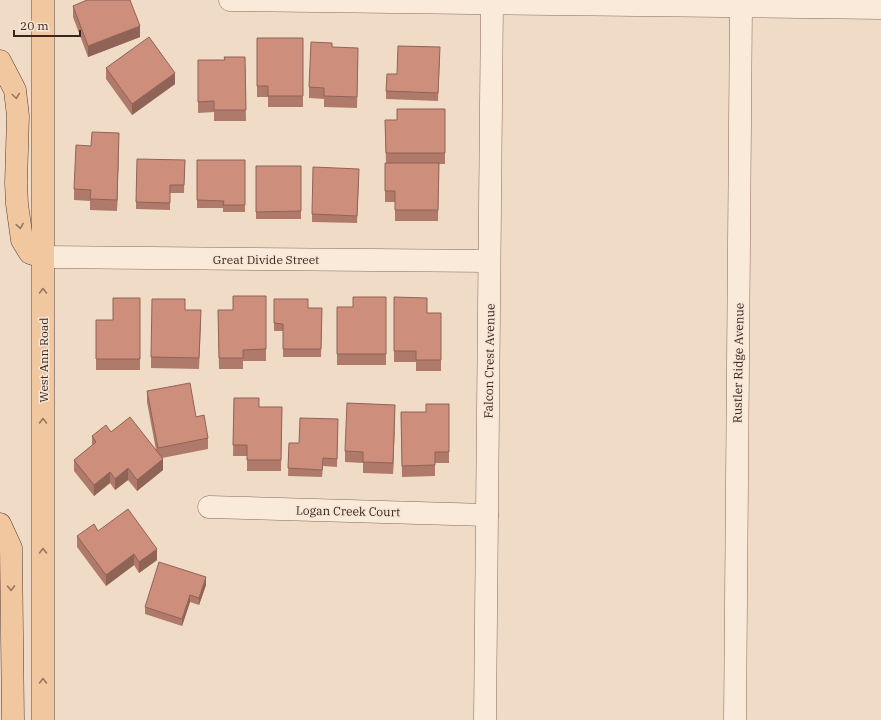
<svg xmlns="http://www.w3.org/2000/svg" width="881" height="720" viewBox="0 0 881 720" font-family="'IBM Plex Serif',serif">
  <style>
    .lines { fill: none; stroke-linecap: round; stroke-linejoin: round }
    .minor-casing { stroke: #8a6b5c; stroke-width: 23 }
    .major-casing { stroke: #583b30; stroke-width: 23 }
    .minor { stroke: #f9eada; stroke-width: 22 }
    .major { stroke: #f1c79f; stroke-width: 22 }
    .wall { fill: #b07a6b }
    .shaded-wall { fill: #906357 }
    .building { fill: #cd8e7c; stroke: #906357 }
    .oneway { stroke: #967760 }
    .labels { text-anchor: middle; dominant-baseline: central; stroke-width: 3; stroke-linejoin: round; paint-order: stroke }
    .street-label { font-size: 12px; fill: #3b2720; stroke: #f6e6d6 }
  </style>
  <rect width="100%" height="100%" fill="#efdbc6"/>
  <g class="lines">
    <g class="minor-casing">
      <g id="minor">
        <path d="M230,0L881,8"/>
        <path d="M43,257L489,261"/>
        <path d="M209,507L487,515"/>
        <path d="M485,720L492,3"/>
        <path d="M735,720L741,6"/>
      </g>
    </g>
    <g class="major-casing">
      <g id="major">
        <path d="M0,61L15,90L18,116L16,183L17,204L22,240L30,253L43,257"/>
        <path d="M0,524L11,548L13,720"/>
        <path d="M43,720V0"/>
      </g>
    </g>
    <use href="#minor" class="minor"/>
    <use href="#major" class="major"/>
  </g>
  <g class="wall">
    <path d="M73,6L140,37L88,57L73,17Z"/>
    <path d="M257,38H303V107H268V97H257Z"/>
    <path d="M332,47L358,59L357,108L324,107V99L309,98V87Z"/>
    <path d="M440,55L438,101L386,99V91L397,74Z"/>
    <path d="M245,57L246,121H214V112L198,113V60H224Z"/>
    <path d="M106,68L175,84L132,115L106,79Z"/>
    <path d="M445,109V164H439L438,221H395V202H385V163H386L385,120H397Z"/>
    <path d="M119,144L117,211L90,210V201L74,200V189L91,146Z"/>
    <path d="M185,160L184,193H170V210L136,209V202Z"/>
    <path d="M197,160H245V212H223V208H197Z"/>
    <rect x="256" y="166" width="45" height="53"/>
    <path d="M359,177L357,223L312,222V214Z"/>
    <path d="M266,296V361H243V369H219L218,310H233Z"/>
    <path d="M386,297V365H337V307H353Z"/>
    <path d="M394,297L427,313H441V371H416V362H394Z"/>
    <path d="M140,298V370H96V320H113Z"/>
    <path d="M274,299L308,308H322L321,357H283V331H274Z"/>
    <path d="M185,310L201,321L199,369L151,368V357Z"/>
    <path d="M147,391L196,417L208,438V449L162,458L163,470L137,491L128,480L115,490L110,483L94,496L74,471V460L92,446V436L111,432L156,450L147,402Z"/>
    <path d="M234,398L259,407H282L281,471H247V456H233Z"/>
    <path d="M449,404V463H435V476L402,477L401,412H426Z"/>
    <path d="M395,416L393,474L363,473V463L345,462V451Z"/>
    <path d="M338,419L337,467L323,466L322,477L288,476L289,443H299Z"/>
    <path d="M77,536L157,560L139,573L134,565L106,586L77,547Z"/>
    <path d="M206,585L199,605L190,602L182,626L145,614V607Z"/>
  </g>
  <g class="shaded-wall">
    <path d="M140,26V37L88,57V46Z"/>
    <path d="M175,73V84L132,115V104Z"/>
    <path d="M119,133V144L117,211V200Z"/>
    <path d="M395,405V416L393,474V463Z"/>
    <path d="M163,459V470L137,491V480Z"/>
    <path d="M128,468V480L115,490V479Z"/>
    <path d="M110,472V483L94,496V485Z"/>
    <path d="M157,549V560L139,573V562Z"/>
    <path d="M134,554V565L106,586V575Z"/>
    <path d="M206,577V585L199,605V598Z"/>
    <path d="M190,595V602L182,626V619Z"/>
  </g>
  <g class="building">
    <path d="M87,0H130L140,26L88,46L73,6Z"/>
    <path d="M149,37L175,73L132,104L106,68Z"/>
    <path d="M257,38H303V96H268V86H257Z"/>
    <path d="M311,42L332,43V47L358,48L357,97L324,96V88L309,87Z"/>
    <path d="M398,46L440,47L438,93L386,91L387,74H397Z"/>
    <path d="M224,57H245L246,110H214V101L198,102V60H225Z"/>
    <path d="M397,109H445V153H386L385,120H397Z"/>
    <path d="M92,132L119,133L117,200L90,199L91,190L74,189L76,145L91,146Z"/>
    <path d="M137,159L185,160L184,185H170V203L136,202Z"/>
    <path d="M197,160H245V205H223L224,201L197,200Z"/>
    <path d="M385,163H439L438,210H395V191H385Z"/>
    <path d="M256,166H301V211L256,212Z"/>
    <path d="M313,167L359,169L357,216L312,214Z"/>
    <path d="M233,296H266V349L243,350V358H219L218,310H233Z"/>
    <path d="M353,297H386V354H337V307H353Z"/>
    <path d="M394,297L427,298V313H441V360H416V351H394Z"/>
    <path d="M113,298H140V359H96V320H113Z"/>
    <path d="M152,299H185V310H201L199,358L151,357Z"/>
    <path d="M274,299H308V308H322L321,349H283V324L274,323Z"/>
    <path d="M190,383L196,417L204,415L208,438L158,448L147,391Z"/>
    <path d="M234,398H259V407H282L281,460H247V445H233Z"/>
    <path d="M347,403L395,405L393,463L363,462V452L345,451Z"/>
    <path d="M426,404H449V452H435V465L402,466L401,412H426Z"/>
    <path d="M130,417L163,459L137,480L128,468L115,479L110,472L94,485L74,460L96,442L92,436L106,425L111,432Z"/>
    <path d="M300,418L338,419L337,459L323,458L322,470L288,468L289,443H299Z"/>
    <path d="M128,509L157,549L139,562L134,554L106,575L77,536L94,524L98,531Z"/>
    <path d="M159,562L206,577L199,598L190,595L182,619L145,607Z"/>
  </g>
  <defs><path id="oneway-chevron" d="M-2-3.5L2.5 0L-2 3.5" fill="none" stroke-width="1.6" stroke-linecap="round" stroke-linejoin="round"/></defs>
  <g class="oneway">
    <use href="#oneway-chevron" transform="translate(16 96) rotate(82)"/>
    <use href="#oneway-chevron" transform="translate(20 226) rotate(80)"/>
    <use href="#oneway-chevron" transform="translate(43 291) rotate(-90)"/>
    <use href="#oneway-chevron" transform="translate(43 421) rotate(-90)"/>
    <use href="#oneway-chevron" transform="translate(43 551) rotate(-90)"/>
    <use href="#oneway-chevron" transform="translate(11 588) rotate(89)"/>
    <use href="#oneway-chevron" transform="translate(43 681) rotate(-90)"/>
  </g>
  <g class="labels">
    <g class="street-label">
      <text x="266" y="259">Great Divide Street</text>
      <text transform="translate(43 360) rotate(-90)">West Ann Road</text>
      <text transform="translate(489 361) rotate(-89)">Falcon Crest Avenue</text>
      <text transform="translate(738 363) rotate(-89)">Rustler Ridge Avenue</text>
      <text transform="translate(348 511) rotate(1)">Logan Creek Court</text>
    </g>
  </g>
  <path d="M14 30v6h66v-6" fill="none" stroke="#3b2720" stroke-width="2"/>
  <text x="20" y="30" font-size="12" fill="#3b2720" stroke="#f6e6d6" stroke-width="3" paint-order="stroke">20 m</text>
</svg>
